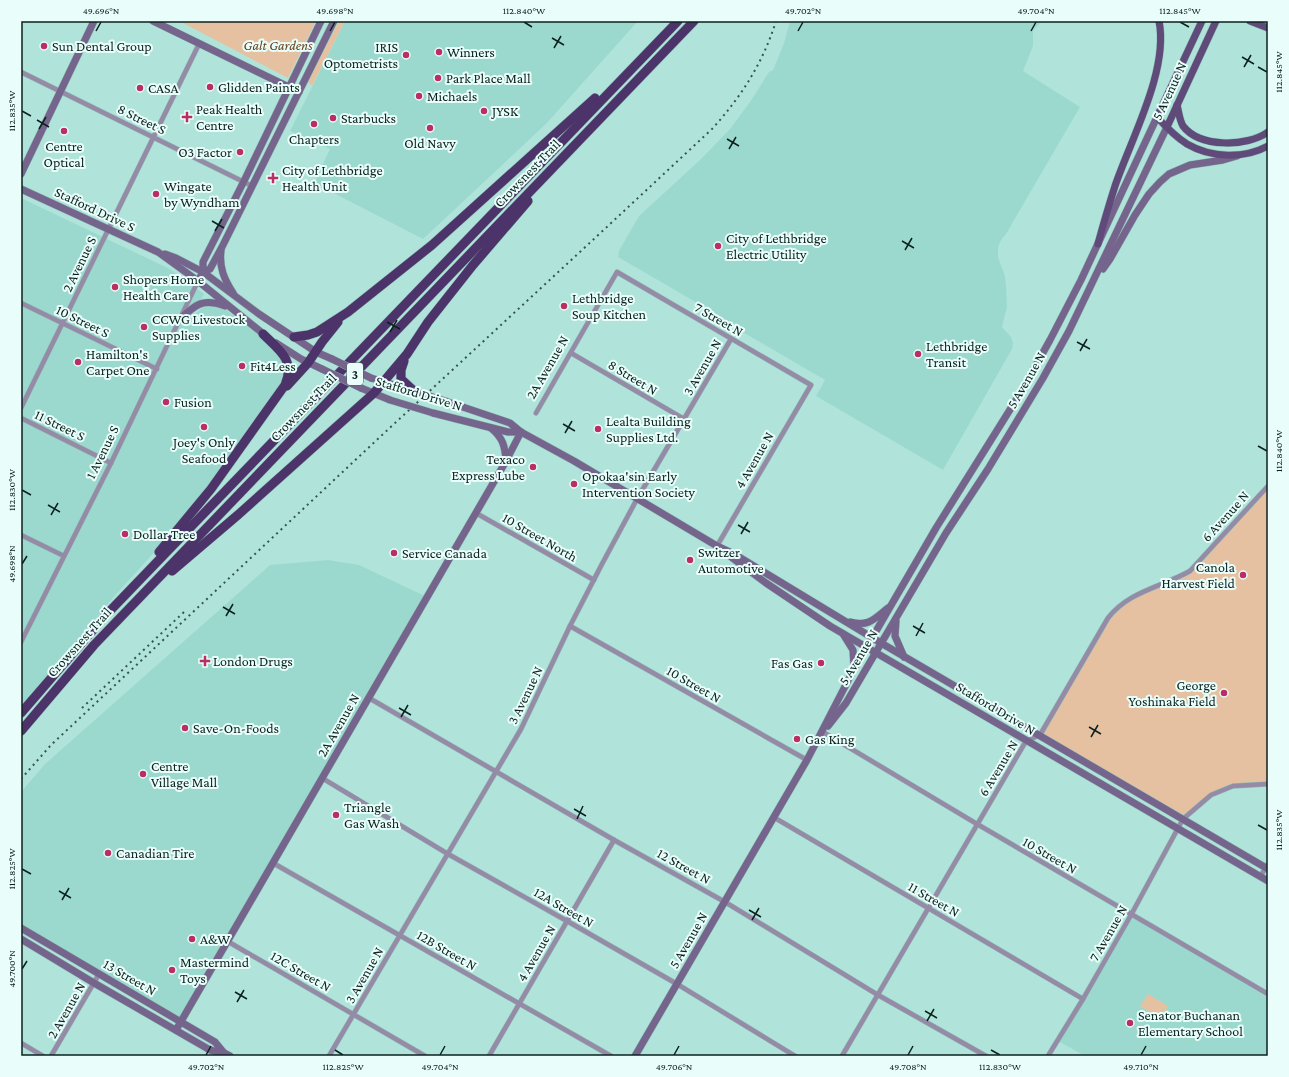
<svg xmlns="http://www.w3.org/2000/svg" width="1289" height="1077" viewBox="0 0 1289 1077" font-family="'Crimson Pro',serif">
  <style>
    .built { fill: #9bd9cf }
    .green { fill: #e5c1a1 }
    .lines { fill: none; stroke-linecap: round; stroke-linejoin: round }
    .street-casing { stroke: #92c1b9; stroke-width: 5.5 }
    .secondary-casing { stroke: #92c1b9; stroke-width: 8 }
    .primary-casing { stroke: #92c1b9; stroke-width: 8 }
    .highway-casing { stroke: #92c1b9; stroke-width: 10 }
    .street { stroke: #958ba6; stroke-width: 4.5 }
    .secondary { stroke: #75658d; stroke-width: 7 }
    .primary { stroke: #5f4a7a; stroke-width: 7 }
    .highway { stroke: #4c336a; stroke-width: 9 }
    .rail { stroke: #37544f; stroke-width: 2; stroke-dasharray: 2 4; stroke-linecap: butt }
    .secondary-bridge-casing { stroke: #92c1b9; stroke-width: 8; stroke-linecap: butt }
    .secondary-bridge { stroke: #75658d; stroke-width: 7 }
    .ticks { fill: none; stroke: #0c211e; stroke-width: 1.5 }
    .poi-dot { fill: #bb2e63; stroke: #e9fefa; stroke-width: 1.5 }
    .labels { text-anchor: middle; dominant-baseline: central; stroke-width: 4; stroke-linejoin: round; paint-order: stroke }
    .shield { fill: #e9fefa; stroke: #4e6360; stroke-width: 1 }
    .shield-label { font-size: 13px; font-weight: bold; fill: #0c211e }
    .park-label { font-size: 14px; font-style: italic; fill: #6a431d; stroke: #e9fefa }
    .poi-label { font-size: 14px; fill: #0c211e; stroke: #e9fefa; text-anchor: start }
    .street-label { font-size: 14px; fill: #0c211e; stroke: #e9fefa }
    .neatline { fill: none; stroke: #0c211e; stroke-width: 1.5 }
    .ticks-label { font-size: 10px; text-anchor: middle; fill: #0c211e }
  </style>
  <rect width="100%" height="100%" fill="#b0e4db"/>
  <g class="built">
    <path d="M345,21H638L546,124L423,239L314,183L330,149L290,131Z"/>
    <path d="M790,21H1042L1033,31V46L1023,71L1080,107L1006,234L1001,240L998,247V257L1005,276L1006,286L1007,307L1002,327L1011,337L1013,343L1012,349L943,470L816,396L825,380L741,331L742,329L618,257L619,251L639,216L700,160L730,129L750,102L769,72L773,70L784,43Z"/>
    <path d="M21,198L170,269L204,294L191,318L204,306L209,305L225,309L259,335L286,363L287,376L187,516L111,600L21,708Z"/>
    <path d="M328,560L359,565L427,597L180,1020L21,928V792L45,764L270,565Z"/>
    <path d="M1131,915L1268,994V1054L1267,1056H1085L1058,1041Z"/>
  </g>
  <g class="green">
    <path d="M179,21H316L288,78Z"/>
    <path d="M339,21H345L312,86L308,82Z"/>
    <path d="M1268,485V784L1233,786L1212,795L1183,819L1040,735L1104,624L1123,603L1190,571Z"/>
    <path d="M1148,994L1168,1006L1161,1019L1140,1006Z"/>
  </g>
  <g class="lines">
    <g class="street-casing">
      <g id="street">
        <path d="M21,72L252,186"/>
        <path d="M21,303L157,369"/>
        <path d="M571,353L684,419"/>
        <path d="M21,408L199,44"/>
        <path d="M536,413L617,272L811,385L717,546"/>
        <path d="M21,418L111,463"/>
        <path d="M476,513L594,580"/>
        <path d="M21,535L64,556"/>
        <path d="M570,626L807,760"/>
        <path d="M21,642L111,463L198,281"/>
        <path d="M369,698L614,840L725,902L878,995L986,1056"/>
        <path d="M823,732L977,824L1268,994"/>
        <path d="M322,778L448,854L567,921L677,984L795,1056"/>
        <path d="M775,818L1083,999"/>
        <path d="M273,863L611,1056"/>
        <path d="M1260,877L1268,864"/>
        <path d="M227,941L425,1056"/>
        <path d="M21,1043L43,1056"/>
        <path d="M51,1056L99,974"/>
        <path d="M329,1056L521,729L570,626L602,564L637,499L731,339"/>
        <path d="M489,1056L614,840"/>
        <path d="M842,1056L1026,741L1040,735L1108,618C1129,591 1162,587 1190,571L1268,486"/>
        <path d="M1048,1056L1083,999L1131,915L1183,819L1211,795L1233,786L1268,784"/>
      </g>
    </g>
    <g class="secondary-casing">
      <g id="secondary">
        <path d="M153,21L299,92"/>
        <path d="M21,174L94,21"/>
        <path d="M21,189L158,252L198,281L266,336"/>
        <path d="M221,251C219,267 224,279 233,293"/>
        <path d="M165,254L176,258L203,272L259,314L316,352L332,359"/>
        <path d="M1103,269L1110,259L1135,215L1149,194L1160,182L1169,174L1190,165L1223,160L1237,156"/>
        <path d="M203,272L210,269L222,247L334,21"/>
        <path d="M198,281L203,272V262L244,181L321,21"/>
        <path d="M180,319C196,304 203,298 225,306"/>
        <path d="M276,343L301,359L322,369"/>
        <path d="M371,378L411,390"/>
        <path d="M361,388L390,400"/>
        <path d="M445,401L510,423L521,432L574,461L717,546L734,554L881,643L1268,869"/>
        <path d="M433,413L508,432H521"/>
        <path d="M491,428C503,438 505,446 506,461"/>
        <path d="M723,551L766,583L830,626L1268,881"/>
        <path d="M896,621L895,636L904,657"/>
        <path d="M850,622C869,627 874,619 888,608"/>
        <path d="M843,634L853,650L854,667"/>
        <path d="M828,726L846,703L946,533L988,469L1043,378L1069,331L1167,127"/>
        <path d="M21,928L215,1042L224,1053"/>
        <path d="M21,939L94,983L210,1050L224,1053L230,1056"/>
        <path d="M176,1030L506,461L521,432"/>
        <path d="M635,1056L807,760L854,669L936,528L1021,392L1050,340L1081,280L1157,117"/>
      </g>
    </g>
    <g class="primary-casing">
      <g id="primary">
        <path d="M1202,21L1157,117C1166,127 1176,137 1187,144C1211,158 1244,159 1268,146"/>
        <path d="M1250,21L1268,28"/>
        <path d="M1177,105C1179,112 1179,119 1183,126C1200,148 1247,147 1268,132"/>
        <path d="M1167,127L1216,21"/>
        <path d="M1098,244C1103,225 1109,205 1115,186C1131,139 1169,70 1159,21"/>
      </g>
    </g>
    <g class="highway-casing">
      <g id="highway">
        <path d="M294,337L308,335L317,332L348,312L432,245L595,98"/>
        <path d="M404,361L401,370V379L414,391"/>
        <path d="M287,386L308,363L322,342L338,322"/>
        <path d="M159,552L211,489L285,385C296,360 279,350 263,334"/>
        <path d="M172,571L239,514L374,393L407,354L428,322L473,265L528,201"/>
        <path d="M21,713L105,616L678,21"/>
        <path d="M21,731L94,645L694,21"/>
      </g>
    </g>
    <use href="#street" class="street"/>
    <use href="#secondary" class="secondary"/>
    <use href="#primary" class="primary"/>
    <use href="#highway" class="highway"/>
    <g class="rail">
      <path d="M82,708L184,612"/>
      <path d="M21,779L51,745L381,436L595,238L712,129C741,97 763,63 776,21"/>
    </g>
    <g class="secondary-bridge-casing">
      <g id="secondary-bridge">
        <path d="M332,359L371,378"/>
        <path d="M322,369L361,388"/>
        <path d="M414,391L445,401"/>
        <path d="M390,400L433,413"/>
      </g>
    </g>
    <use href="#secondary-bridge" class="secondary-bridge"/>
  </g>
  <path class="ticks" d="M524,22L532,27M1180,22L1189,27M96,31L101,22M330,31L335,22M798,31L803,22M1031,31L1036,22M552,38L564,45M554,48L561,36M1242,57L1254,64M1244,67L1251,55M1258,67L1267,72M22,111L31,116M37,120L49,127M39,129L46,117M727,139L739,146M729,149L736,137M212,221L224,228M215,231L222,219M902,241L914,248M905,250L912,238M387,322L400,329M390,332L397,320M1077,342L1090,349M1080,351L1087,339M563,424L575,431M565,433L572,421M1258,446L1267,451M22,490L31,495M48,505L60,512M51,515L58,503M738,525L750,532M741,534L748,522M22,564L27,556M223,607L235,614M226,616L233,604M913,626L925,633M916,636L923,623M399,708L411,715M401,717L408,705M1089,727L1101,734M1091,737L1098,725M574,809L586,816M577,819L583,806M1258,825L1267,830M22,869L31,874M59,891L71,898M62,900L69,888M749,910L761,917M752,920L759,908M22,969L27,961M235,992L247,999M237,1002L244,990M925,1011L937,1018M927,1021L934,1009M335,1050L343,1055M991,1050L1000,1055M206,1055L211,1046M440,1055L445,1046M674,1055L679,1046M908,1055L913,1046M1141,1055L1146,1046"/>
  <g class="poi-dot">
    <circle cx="44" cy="46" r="4"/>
    <circle cx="439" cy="52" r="4"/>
    <circle cx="406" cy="55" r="4"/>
    <circle cx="438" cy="78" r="4"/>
    <circle cx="210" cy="87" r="4"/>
    <circle cx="140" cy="88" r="4"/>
    <circle cx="419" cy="96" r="4"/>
    <circle cx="484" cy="111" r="4"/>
    <path d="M185 111h4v4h4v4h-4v4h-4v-4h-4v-4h4z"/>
    <circle cx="333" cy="118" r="4"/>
    <circle cx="314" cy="124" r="4"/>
    <circle cx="430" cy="128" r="4"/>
    <circle cx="64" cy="131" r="4"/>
    <circle cx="240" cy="152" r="4"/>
    <path d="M271 172h4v4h4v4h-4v4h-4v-4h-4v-4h4z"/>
    <circle cx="156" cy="194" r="4"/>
    <circle cx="718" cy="246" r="4"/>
    <circle cx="115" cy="287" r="4"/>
    <circle cx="564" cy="306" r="4"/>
    <circle cx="144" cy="327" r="4"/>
    <circle cx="918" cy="354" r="4"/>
    <circle cx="78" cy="362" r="4"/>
    <circle cx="242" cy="366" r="4"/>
    <circle cx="166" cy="402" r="4"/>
    <circle cx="204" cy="427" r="4"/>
    <circle cx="598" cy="429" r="4"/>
    <circle cx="533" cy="467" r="4"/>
    <circle cx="574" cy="484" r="4"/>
    <circle cx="125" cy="534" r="4"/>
    <circle cx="394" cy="553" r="4"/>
    <circle cx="690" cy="560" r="4"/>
    <circle cx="1243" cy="575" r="4"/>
    <path d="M203 655h4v4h4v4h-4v4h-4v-4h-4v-4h4z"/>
    <circle cx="821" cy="663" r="4"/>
    <circle cx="1224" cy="693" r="4"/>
    <circle cx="185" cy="728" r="4"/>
    <circle cx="797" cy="739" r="4"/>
    <circle cx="143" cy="774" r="4"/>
    <circle cx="336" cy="815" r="4"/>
    <circle cx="108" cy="853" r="4"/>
    <circle cx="192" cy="939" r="4"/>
    <circle cx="172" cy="970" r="4"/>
    <circle cx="1130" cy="1023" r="4"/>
  </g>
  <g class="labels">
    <rect class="shield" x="347" y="363" width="16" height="22" rx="3"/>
    <g class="shield-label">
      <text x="355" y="374">3</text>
    </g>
    <g class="park-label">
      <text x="278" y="45">Galt Gardens</text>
    </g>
    <g class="poi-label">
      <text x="52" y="46">Sun Dental Group</text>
      <text x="398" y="47" text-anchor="end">IRIS<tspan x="398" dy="16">Optometrists</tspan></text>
      <text x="447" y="52">Winners</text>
      <text x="446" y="78">Park Place Mall</text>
      <text x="218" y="87">Glidden Paints</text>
      <text x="148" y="88">CASA</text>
      <text x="427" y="96">Michaels</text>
      <text x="196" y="109">Peak Health<tspan x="196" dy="16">Centre</tspan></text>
      <text x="492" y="111">JYSK</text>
      <text x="341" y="118">Starbucks</text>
      <text x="314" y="139" text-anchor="middle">Chapters</text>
      <text x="430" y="143" text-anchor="middle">Old Navy</text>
      <text x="64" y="146" text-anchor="middle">Centre<tspan x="64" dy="16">Optical</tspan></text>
      <text x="232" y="152" text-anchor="end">O3 Factor</text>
      <text x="282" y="170">City of Lethbridge<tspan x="282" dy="16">Health Unit</tspan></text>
      <text x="164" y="186">Wingate<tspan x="164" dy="16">by Wyndham</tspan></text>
      <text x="726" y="238">City of Lethbridge<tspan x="726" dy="16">Electric Utility</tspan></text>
      <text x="123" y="279">Shopers Home<tspan x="123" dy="16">Health Care</tspan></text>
      <text x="572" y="298">Lethbridge<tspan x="572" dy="16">Soup Kitchen</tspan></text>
      <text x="152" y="319">CCWG Livestock<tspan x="152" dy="16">Supplies</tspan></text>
      <text x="926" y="346">Lethbridge<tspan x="926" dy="16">Transit</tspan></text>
      <text x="86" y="354">Hamilton's<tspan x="86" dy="16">Carpet One</tspan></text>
      <text x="250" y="366">Fit4Less</text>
      <text x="174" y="402">Fusion</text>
      <text x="606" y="421">Lealta Building<tspan x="606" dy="16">Supplies Ltd.</tspan></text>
      <text x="204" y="442" text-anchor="middle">Joey's Only<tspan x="204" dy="16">Seafood</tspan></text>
      <text x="525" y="459" text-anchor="end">Texaco<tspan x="525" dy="16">Express Lube</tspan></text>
      <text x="582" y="476">Opokaa'sin Early<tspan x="582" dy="16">Intervention Society</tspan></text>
      <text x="133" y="534">Dollar Tree</text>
      <text x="698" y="552">Switzer<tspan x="698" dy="16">Automotive</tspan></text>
      <text x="402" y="553">Service Canada</text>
      <text x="1235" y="567" text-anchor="end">Canola<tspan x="1235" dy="16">Harvest Field</tspan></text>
      <text x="213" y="661">London Drugs</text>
      <text x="813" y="663" text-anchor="end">Fas Gas</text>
      <text x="1216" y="685" text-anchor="end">George<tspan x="1216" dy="16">Yoshinaka Field</tspan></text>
      <text x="193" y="728">Save-On-Foods</text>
      <text x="805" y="739">Gas King</text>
      <text x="151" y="766">Centre<tspan x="151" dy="16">Village Mall</tspan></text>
      <text x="344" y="807">Triangle<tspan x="344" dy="16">Gas Wash</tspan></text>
      <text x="116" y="853">Canadian Tire</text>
      <text x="200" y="939">A&amp;W</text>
      <text x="180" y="962">Mastermind<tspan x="180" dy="16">Toys</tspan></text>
      <text x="1138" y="1015">Senator Buchanan<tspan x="1138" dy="16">Elementary School</tspan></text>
    </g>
    <g class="street-label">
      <text transform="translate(1169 91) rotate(-65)">5 Avenue N</text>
      <text transform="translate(142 119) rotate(26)">8 Street S</text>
      <text transform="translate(527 173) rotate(-46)">Crowsnest Trail</text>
      <text transform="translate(95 209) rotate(25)">Stafford Drive S</text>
      <text transform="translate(79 264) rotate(-64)">2 Avenue S</text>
      <text transform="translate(719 319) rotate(30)">7 Street N</text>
      <text transform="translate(83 321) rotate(26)">10 Street S</text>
      <text transform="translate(547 367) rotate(-60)">2A Avenue N</text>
      <text transform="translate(702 367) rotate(-60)">3 Avenue N</text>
      <text transform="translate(633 377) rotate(31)">8 Street N</text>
      <text transform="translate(1026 380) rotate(-60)">5 Avenue N</text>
      <text transform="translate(419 393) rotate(17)">Stafford Drive N</text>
      <text transform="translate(303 407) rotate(-46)">Crowsnest Trail</text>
      <text transform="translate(60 425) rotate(26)">11 Street S</text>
      <text transform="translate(102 452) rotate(-64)">1 Avenue S</text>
      <text transform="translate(754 460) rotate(-60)">4 Avenue N</text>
      <text transform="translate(1225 516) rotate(-48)">6 Avenue N</text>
      <text transform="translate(540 537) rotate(30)">10 Street North</text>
      <text transform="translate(79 642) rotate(-48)">Crowsnest Trail</text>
      <text transform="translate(858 657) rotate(-59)">5 Avenue N</text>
      <text transform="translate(694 684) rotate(30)">10 Street N</text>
      <text transform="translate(525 695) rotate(-64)">3 Avenue N</text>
      <text transform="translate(996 708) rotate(31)">Stafford Drive N</text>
      <text transform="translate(338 725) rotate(-60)">2A Avenue N</text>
      <text transform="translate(998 768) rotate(-59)">6 Avenue N</text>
      <text transform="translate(1050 855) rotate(30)">10 Street N</text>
      <text transform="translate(684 866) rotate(29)">12 Street N</text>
      <text transform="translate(934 899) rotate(30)">11 Street N</text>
      <text transform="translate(564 907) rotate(30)">12A Street N</text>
      <text transform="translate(1108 933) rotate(-60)">7 Avenue N</text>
      <text transform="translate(688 940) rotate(-60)">5 Avenue N</text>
      <text transform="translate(447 950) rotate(30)">12B Street N</text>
      <text transform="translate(536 953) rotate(-60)">4 Avenue N</text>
      <text transform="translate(301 971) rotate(30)">12C Street N</text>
      <text transform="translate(364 975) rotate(-60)">3 Avenue N</text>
      <text transform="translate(130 977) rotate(30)">13 Street N</text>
      <text transform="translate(66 1010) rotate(-60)">2 Avenue N</text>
    </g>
  </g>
  <rect width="1289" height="1077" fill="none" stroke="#e9fefa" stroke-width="44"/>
  <rect x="22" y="22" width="1245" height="1033" class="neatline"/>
  <g class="ticks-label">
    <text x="101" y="14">49.696°N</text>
    <text x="335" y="14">49.698°N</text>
    <text x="524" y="14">112.840°W</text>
    <text x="803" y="14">49.702°N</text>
    <text x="1036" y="14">49.704°N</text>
    <text x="1180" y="14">112.845°W</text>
    <text transform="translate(1278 72) rotate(-90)" y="4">112.845°W</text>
    <text transform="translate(11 111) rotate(-90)" y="4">112.835°W</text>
    <text transform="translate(1278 451) rotate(-90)" y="4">112.840°W</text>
    <text transform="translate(11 490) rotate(-90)" y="4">112.830°W</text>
    <text transform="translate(11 564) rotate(-90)" y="4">49.698°N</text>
    <text transform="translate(1278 830) rotate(-90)" y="4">112.835°W</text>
    <text transform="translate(11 869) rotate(-90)" y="4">112.825°W</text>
    <text transform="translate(11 969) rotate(-90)" y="4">49.700°N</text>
    <text x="206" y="1070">49.702°N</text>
    <text x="343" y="1070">112.825°W</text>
    <text x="440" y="1070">49.704°N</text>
    <text x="674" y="1070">49.706°N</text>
    <text x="908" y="1070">49.708°N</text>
    <text x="1000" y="1070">112.830°W</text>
    <text x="1141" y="1070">49.710°N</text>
  </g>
</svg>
